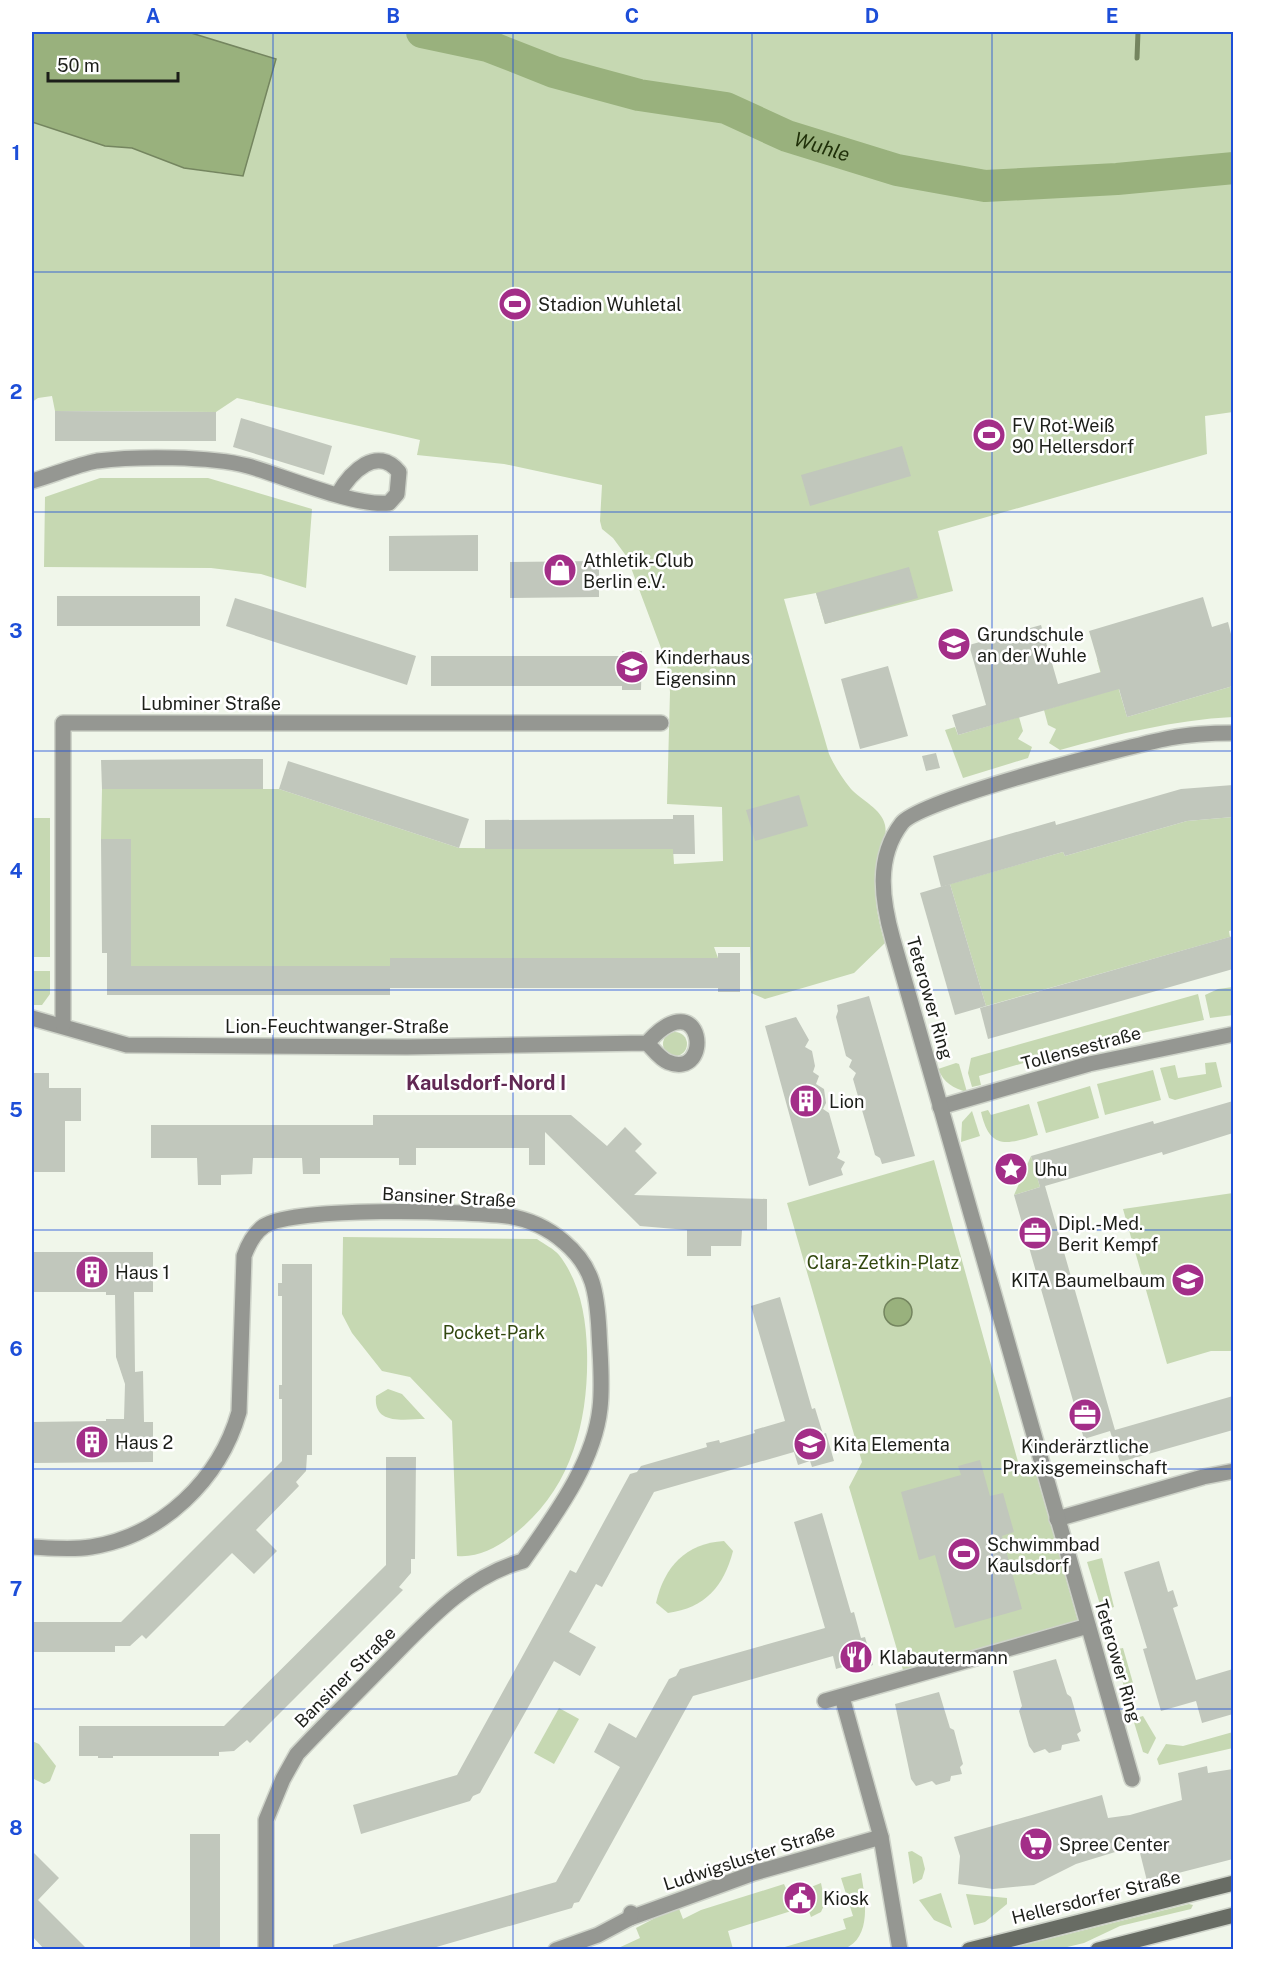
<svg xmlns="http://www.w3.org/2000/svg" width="1265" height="1981" viewBox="0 0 1265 1981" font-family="'Public Sans',sans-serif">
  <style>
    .green { fill: #c6d8b2 }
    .water { fill: #99b17d; stroke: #74855f; stroke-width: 1.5 }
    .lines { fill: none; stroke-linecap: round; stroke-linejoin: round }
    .stream { stroke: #74855f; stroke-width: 5 }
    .river { stroke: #99b17d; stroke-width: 32 }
    .building { fill: #c1c7bc }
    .street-casing { stroke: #ced3c9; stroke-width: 18 }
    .secondary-casing { stroke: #ced3c9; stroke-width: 18 }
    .street { stroke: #959792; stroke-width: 15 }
    .secondary { stroke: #686c64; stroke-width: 15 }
    .grid { fill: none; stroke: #1d4ed8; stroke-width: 1.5; stroke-opacity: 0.55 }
    .labels { text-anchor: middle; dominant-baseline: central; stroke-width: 5; stroke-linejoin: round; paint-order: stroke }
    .poi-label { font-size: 18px; fill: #1c1e19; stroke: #fff; text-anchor: start }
    .street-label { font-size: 18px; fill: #1c1e19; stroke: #fff }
    .park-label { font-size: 18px; fill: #32480f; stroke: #fff }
    .water-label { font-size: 20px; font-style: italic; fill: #203009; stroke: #fff }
    .neighbourhood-label { font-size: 20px; font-weight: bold; fill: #612853; stroke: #fff }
    .neatline { fill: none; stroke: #1d4ed8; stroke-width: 2 }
    .grid-label { font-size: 20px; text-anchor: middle; font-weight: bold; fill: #1d4ed8 }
  </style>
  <rect width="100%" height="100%" fill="#f0f6ea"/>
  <g class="green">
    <path d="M188,32H1233V412L1205,416L1207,454L938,531L953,591L825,624L816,593L784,599L829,754C835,767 842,778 851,789C861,800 882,809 885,825C888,840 879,852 877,866C873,893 877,917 885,943L854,973L765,999L751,993L750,947H714L718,958H390V966H122L131,953V839H101L102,789H279L459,848L673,849L674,864L723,861L722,807L667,804L670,692L667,664L627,557L613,538L602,529L600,521L602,485L504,464L417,455L420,440L237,398L216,412L55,411L52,396L38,398L32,402V122L105,146L132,148L184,168L224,174L276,60Z"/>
    <path d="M100,478H208L312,509L306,588L261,574L211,568L44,567L45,497Z"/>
    <path d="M1109,656L1127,717L1233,686V717C1174,720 1118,734 1060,750L1049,743L1056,729L1048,725L1044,710L1106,692L1097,660Z"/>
    <path d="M1019,717L1023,731L1018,739L1032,747L1028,758L963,778L945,730L955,727L958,735Z"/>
    <path d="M1233,817L1234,930L1229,931L1230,937L986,1006L950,884L1063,852L1065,856L1187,821Z"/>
    <rect x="32" y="818" width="18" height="139"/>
    <path d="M32,971H50V994L42,1005H32Z"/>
    <path d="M1233,987V1015L1210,1018L1205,995L1218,989Z"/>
    <path d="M1198,994L1204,1020L1085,1045L979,1076L981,1085L972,1087L968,1073L971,1058Z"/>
    <circle cx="675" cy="1044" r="12"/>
    <path d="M1216,1062L1222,1087L1175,1100L1169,1098L1160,1068L1175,1065L1178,1078L1206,1074L1205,1063Z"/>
    <path d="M956,1063L959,1064L967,1092C953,1088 944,1083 938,1069Z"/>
    <path d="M1153,1070L1161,1100L1105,1115L1097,1084Z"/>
    <path d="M1090,1086L1099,1118L1046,1133L1037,1102Z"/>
    <path d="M1029,1104L1038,1135C1007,1144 990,1151 981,1112L988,1110L991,1115Z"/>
    <path d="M972,1111L980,1136L961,1142L962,1122Z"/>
    <path d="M1031,1156L1040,1187L1014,1195Z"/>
    <path d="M934,1160L1022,1476L1036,1473L1078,1621L903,1670L849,1487L862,1462L787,1203Z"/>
    <path d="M1233,1193V1351H1211L1167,1364L1123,1209Z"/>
    <path d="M343,1237L537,1239C544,1244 554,1249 559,1255C580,1282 586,1317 587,1350C589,1418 573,1486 518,1531C500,1546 480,1558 457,1556L452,1421L410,1377L382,1371L352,1333L342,1314Z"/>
    <path d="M388,1389L402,1394L425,1419C405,1419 373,1426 376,1396Z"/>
    <path d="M724,1541L733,1551C724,1586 705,1608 668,1613L656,1603C664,1567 686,1543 724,1541Z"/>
    <path d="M1102,1558L1114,1607L1102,1611L1087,1562Z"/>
    <path d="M1123,1648L1135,1690L1126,1693L1113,1650Z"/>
    <path d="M559,1708L579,1719L554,1764L534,1753Z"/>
    <path d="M1143,1716L1156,1738L1148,1754L1143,1752L1133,1719Z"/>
    <path d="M1233,1732V1748L1159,1765L1157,1759L1166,1744L1183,1746Z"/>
    <path d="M32,1741L39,1744L56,1766L50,1781L44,1784L32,1778Z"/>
    <path d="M912,1851L922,1857L925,1869L922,1879L913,1884L908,1852Z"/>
    <path d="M861,1873C865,1897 873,1938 844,1949C833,1953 792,1950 778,1949L846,1929L843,1919L853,1916L841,1878Z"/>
    <path d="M821,1883L825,1903L821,1912L811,1917L807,1906L728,1931L733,1949L614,1950L640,1938L636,1928L678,1906L683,1919L701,1910L784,1884L794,1906L809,1902L806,1889Z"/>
    <path d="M941,1893L952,1928L934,1920L919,1900Z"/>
    <path d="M966,1894L1007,1898V1904L985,1922L974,1925Z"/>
    <path d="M1189,1904L1193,1905L1191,1909L1120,1926L1084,1943L1059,1949H1008Z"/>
  </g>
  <g class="water">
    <path d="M32,32H188L276,59L243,176L184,168L132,148L105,146L32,122Z"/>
    <circle cx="898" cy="1312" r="14"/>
  </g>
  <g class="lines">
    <path class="stream" d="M1137,58L1138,32"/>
    <path class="river" id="s1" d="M422,32L488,46L554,72L639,95L726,108L787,136L897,170L985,186L1117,179L1234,168"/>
  </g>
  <g class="building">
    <path d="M55,411L216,412V441H55Z"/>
    <path d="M241,418L332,446L324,475L233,447Z"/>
    <path d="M902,446L911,476L810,506L801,475Z"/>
    <path d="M478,535V571H389V536Z"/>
    <path d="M599,561V597L510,598V562Z"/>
    <path d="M909,567L918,598L825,624L816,593Z"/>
    <rect x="57" y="596" width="143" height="30"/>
    <path d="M1203,597L1212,627L1228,622L1233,642V686L1127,717L1119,689L958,735L952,715L986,705L969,645L1041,625L1058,684L1101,672L1089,631Z"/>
    <path d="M235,598L416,656L407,685L226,626Z"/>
    <path d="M622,651H642L641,690H622V686H431V656H622Z"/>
    <path d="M888,666L908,736L860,749L841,679Z"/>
    <path d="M936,753L940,768L926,771L922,756Z"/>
    <path d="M243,759H263V789H102L101,760Z"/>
    <path d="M288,761L469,819L459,848L279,789Z"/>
    <path d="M1233,785V817L1187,821L1065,856L1063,852L941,887L933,856L1055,821L1056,825L1181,789Z"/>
    <path d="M799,795L808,826L755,841L746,810Z"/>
    <path d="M673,815H694L695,854H673V849H485V820L673,819Z"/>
    <path d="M101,839H131V966H390V958H718V953H740V992H718V988H390V995H107V953H102Z"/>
    <path d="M950,884L986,1006L955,1015L920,893Z"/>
    <path d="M1233,936V969L988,1039L980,1008Z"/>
    <path d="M869,996L915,1156L882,1164L880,1158L875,1155L853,1079L856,1073L849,1067L852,1060L846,1056L836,1017L838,1011L837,1005Z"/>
    <path d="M796,1017L809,1040L805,1047L812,1051L815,1066L813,1072L819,1076L816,1084L824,1089L826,1103L823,1109L829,1113L840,1152L837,1158L845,1162L841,1169L843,1175L809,1186L765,1026Z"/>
    <path d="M32,1073H49V1088H81V1121H65V1172H32Z"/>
    <path d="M1233,1101V1133L1163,1155L1162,1152L1045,1186L1115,1430L1233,1396V1430L1120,1462L1110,1431L1084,1439L1014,1195L1040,1187L1031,1156L1153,1121L1154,1124Z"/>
    <path d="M373,1115H571L607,1146L625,1127L642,1144L635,1151L657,1173L634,1195L767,1199V1230H742L741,1246H711V1256H687V1230L640,1226L545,1132V1165H529V1148H416V1165H399V1158H320V1174H303L302,1158H253L252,1174L221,1175V1185H198L197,1158H151V1125H373Z"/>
    <path d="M32,1252H153V1292H134L135,1372L143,1371L144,1422H153V1462L32,1463V1422L106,1421V1419H124L125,1384L116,1357L115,1295H106V1292H32Z"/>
    <path d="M282,1264H312V1455H307L306,1471L296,1482L299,1486L256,1530L277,1551L254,1574L232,1553L146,1639L142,1635L130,1646H115V1652H32V1622H121L282,1461V1399H279V1385H282V1296H278V1283H282Z"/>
    <path d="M780,1297L812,1409L815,1408L823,1434L826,1433L834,1461L812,1467L810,1461L798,1465L794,1452L654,1492L602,1587L596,1584L569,1632L596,1647L580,1676L554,1661L480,1793L473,1796L470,1801L361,1834L353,1805L457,1775L570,1570L576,1573L630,1474L637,1472L641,1466L707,1447L706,1443L719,1440L720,1443L755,1433L754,1430L785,1421L751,1306Z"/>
    <path d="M386,1457H416L415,1559H411V1573L399,1587L403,1590L250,1743L247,1740L234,1751L219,1752V1756H113V1758H98V1756H79V1726H224L386,1565Z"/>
    <path d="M980,1460L990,1496L1003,1493L1014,1532L1002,1536L1022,1609L955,1628L935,1555L919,1560L901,1492L961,1475L958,1466Z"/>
    <path d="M822,1513L851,1613L854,1612L861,1638L865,1637L873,1665L851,1672L849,1665L836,1669L833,1656L693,1696L579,1902L574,1903L572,1908L426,1950H333V1945L556,1882L620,1767L594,1752L609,1723L636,1738L669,1679L676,1676L680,1669L825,1628L794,1522Z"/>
    <path d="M1159,1561L1168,1592L1173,1590L1178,1606L1173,1608L1196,1680L1233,1669V1714L1202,1723L1196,1701L1161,1711L1143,1649L1147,1648L1124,1572Z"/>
    <path d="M1056,1659L1067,1694L1071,1697L1081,1731L1077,1734L1080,1741L1062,1745L1061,1750L1049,1753L1045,1749L1034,1753L1029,1746L1019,1711L1022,1706L1013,1671Z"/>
    <path d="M939,1692L950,1728L954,1730L963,1764L960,1767L962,1774L951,1776L950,1781L936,1785L932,1781L916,1786L911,1779L895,1704Z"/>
    <path d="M1207,1766L1208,1773L1233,1769V1859L1147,1881L1138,1845L1076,1864L1034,1885L993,1889L958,1884L960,1856L954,1837L1102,1795L1108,1818L1130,1815L1182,1800L1178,1773Z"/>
    <rect x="190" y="1834" width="30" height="116"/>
    <path d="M32,1851L59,1878L38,1900L88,1950H45L32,1936Z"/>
  </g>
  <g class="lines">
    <g class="street-casing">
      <g id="street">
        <path d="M32,481C53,475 76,465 97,461C136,456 210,456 248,466C284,476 355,507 389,503L397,494L399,472C377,445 351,472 338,494"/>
        <path d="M32,1018L127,1045L407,1047L647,1043C653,1049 660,1059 668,1062C714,1081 704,979 647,1043"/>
        <path d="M63,1025V723H661"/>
        <path d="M940,1107L1089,1064L1234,1034"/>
        <path d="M1057,1519L1203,1477L1234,1471"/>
        <path d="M32,1547C51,1548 72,1550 91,1547C162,1536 220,1479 239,1412L244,1256C248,1245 254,1233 264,1226C294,1206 466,1211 507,1216C527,1219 548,1228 564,1242C594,1267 597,1294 599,1331C600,1356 603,1383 600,1408C594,1464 554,1516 523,1561C464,1577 423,1626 381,1668C353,1697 324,1725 297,1754L283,1779L266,1820V1950"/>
        <path d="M842,1697L881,1837L900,1950"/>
        <path d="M825,1701L1088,1626"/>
        <path d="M1132,1779L893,940C882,901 875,858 902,823C921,799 1130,746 1170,738C1190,734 1213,733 1234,733"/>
        <path d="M630,1918L754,1873L881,1837"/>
        <path d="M556,1950L598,1935L630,1918L631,1913"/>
      </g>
    </g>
    <g class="secondary-casing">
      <g id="secondary">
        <path d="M969,1950L1234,1883"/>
        <path d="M1098,1950L1234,1915"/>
      </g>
    </g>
    <use href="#street" class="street"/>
    <use href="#secondary" class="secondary"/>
  </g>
  <path class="grid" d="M273,32V1950M513,32V1950M752,32V1950M992,32V1950M32,272H1234M32,512H1234M32,751H1234M32,990H1234M32,1230H1234M32,1469H1234M32,1709H1234"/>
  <defs>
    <g id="stadium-disc" transform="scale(1.725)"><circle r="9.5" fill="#a32e88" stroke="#fff"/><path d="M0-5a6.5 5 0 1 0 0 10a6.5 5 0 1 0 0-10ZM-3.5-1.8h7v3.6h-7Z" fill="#fff"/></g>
    <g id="shop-disc" transform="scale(1.725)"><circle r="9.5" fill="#a32e88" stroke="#fff"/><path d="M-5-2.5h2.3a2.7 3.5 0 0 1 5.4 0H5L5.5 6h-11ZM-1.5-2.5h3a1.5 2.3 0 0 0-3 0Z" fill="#fff"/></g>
    <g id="school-disc" transform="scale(1.725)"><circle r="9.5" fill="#a32e88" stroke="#fff"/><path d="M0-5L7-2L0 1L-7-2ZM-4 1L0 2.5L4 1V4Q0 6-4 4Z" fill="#fff"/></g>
    <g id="building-disc" transform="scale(1.725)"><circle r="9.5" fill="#a32e88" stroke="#fff"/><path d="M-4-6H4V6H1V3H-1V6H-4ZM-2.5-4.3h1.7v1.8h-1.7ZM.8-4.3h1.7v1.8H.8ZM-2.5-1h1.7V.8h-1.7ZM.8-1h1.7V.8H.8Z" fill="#fff"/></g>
    <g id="sight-disc" transform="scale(1.725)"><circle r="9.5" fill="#a32e88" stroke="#fff"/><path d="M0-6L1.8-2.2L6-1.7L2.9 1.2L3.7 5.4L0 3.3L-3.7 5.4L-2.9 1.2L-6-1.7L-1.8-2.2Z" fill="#fff"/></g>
    <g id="office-disc" transform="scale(1.725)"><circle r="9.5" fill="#a32e88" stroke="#fff"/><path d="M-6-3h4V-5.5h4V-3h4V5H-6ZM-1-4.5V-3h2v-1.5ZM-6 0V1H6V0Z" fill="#fff"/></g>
    <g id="restaurant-disc" transform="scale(1.725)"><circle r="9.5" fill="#a32e88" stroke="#fff"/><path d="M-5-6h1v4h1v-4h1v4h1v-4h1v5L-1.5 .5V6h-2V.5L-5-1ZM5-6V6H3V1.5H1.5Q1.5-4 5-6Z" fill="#fff"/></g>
    <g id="supermarket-disc" transform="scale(1.725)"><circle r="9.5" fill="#a32e88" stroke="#fff"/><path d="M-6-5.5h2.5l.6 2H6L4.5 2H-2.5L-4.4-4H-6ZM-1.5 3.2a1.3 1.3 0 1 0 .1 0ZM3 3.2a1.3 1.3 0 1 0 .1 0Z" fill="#fff"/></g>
    <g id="civic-disc" transform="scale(1.725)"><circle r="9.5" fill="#a32e88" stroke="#fff"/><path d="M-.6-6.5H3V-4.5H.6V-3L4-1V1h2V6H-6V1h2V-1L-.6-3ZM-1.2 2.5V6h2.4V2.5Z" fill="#fff"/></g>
  </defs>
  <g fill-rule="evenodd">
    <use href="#stadium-disc" x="515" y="304"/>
    <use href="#stadium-disc" x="989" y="435"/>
    <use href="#shop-disc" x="560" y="570"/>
    <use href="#school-disc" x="954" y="644"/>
    <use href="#school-disc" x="632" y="667"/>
    <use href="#building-disc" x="806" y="1101"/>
    <use href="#sight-disc" x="1011" y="1169"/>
    <use href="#office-disc" x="1035" y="1233"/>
    <use href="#building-disc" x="92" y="1272"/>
    <use href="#school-disc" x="1188" y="1280"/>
    <use href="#office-disc" x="1085" y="1415"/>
    <use href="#building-disc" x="92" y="1442"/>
    <use href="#school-disc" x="810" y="1444"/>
    <use href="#stadium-disc" x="964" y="1554"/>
    <use href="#restaurant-disc" x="856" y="1657"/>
    <use href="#supermarket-disc" x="1036" y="1844"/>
    <use href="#civic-disc" x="800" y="1898"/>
  </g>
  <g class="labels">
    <g class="poi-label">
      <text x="538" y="304">Stadion Wuhletal</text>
      <text x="1012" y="425">FV Rot-Weiß<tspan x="1012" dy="21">90 Hellersdorf</tspan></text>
      <text x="583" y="560">Athletik-Club<tspan x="583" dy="21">Berlin e.V.</tspan></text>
      <text x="977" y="634">Grundschule<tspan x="977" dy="21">an der Wuhle</tspan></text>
      <text x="655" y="657">Kinderhaus<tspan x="655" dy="21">Eigensinn</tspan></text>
      <text x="829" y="1101">Lion</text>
      <text x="1034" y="1169">Uhu</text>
      <text x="1058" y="1223">Dipl.-Med.<tspan x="1058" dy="21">Berit Kempf</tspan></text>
      <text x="115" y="1272">Haus 1</text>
      <text x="1165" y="1280" text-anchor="end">KITA Baumelbaum</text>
      <text x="115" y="1442">Haus 2</text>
      <text x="833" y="1444">Kita Elementa</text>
      <text x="1085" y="1446" text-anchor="middle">Kinderärztliche<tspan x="1085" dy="21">Praxisgemeinschaft</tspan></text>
      <text x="987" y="1544">Schwimmbad<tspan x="987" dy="21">Kaulsdorf</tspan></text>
      <text x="879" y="1657">Klabautermann</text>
      <text x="1059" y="1844">Spree Center</text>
      <text x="823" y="1898">Kiosk</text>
    </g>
    <g class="street-label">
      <text x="211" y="703">Lubminer Straße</text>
      <text transform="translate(930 998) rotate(74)">Teterower Ring</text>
      <text x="337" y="1026">Lion-Feuchtwanger-Straße</text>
      <text transform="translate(1081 1048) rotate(-15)">Tollensestraße</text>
      <text transform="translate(449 1197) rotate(3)">Bansiner Straße</text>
      <text transform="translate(1118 1661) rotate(74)">Teterower Ring</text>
      <text transform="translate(345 1677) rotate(-45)">Bansiner Straße</text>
      <text transform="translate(749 1857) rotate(-18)">Ludwigsluster Straße</text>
      <text transform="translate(1096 1897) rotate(-14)">Hellersdorfer Straße</text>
    </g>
    <g class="park-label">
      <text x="883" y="1262">Clara-Zetkin-Platz</text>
      <text x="494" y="1332">Pocket-Park</text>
    </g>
    <g class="water-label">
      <text stroke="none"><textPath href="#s1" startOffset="418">Wuhle</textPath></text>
    </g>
    <g class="neighbourhood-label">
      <text x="486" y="1083">Kaulsdorf-Nord I</text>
    </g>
  </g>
  <rect width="1265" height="1981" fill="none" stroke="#ffffff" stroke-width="66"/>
  <path d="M48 72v9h130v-9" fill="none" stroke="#1c1e19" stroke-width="3"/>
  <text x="57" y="72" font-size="18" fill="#1c1e19" stroke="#ffffff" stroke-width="4.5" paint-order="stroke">50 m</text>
  <rect x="33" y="33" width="1199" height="1915" class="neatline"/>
  <g class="grid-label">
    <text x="153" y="23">A</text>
    <text x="393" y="23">B</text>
    <text x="632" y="23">C</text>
    <text x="872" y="23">D</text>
    <text x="1112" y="23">E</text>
    <text x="16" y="160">1</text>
    <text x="16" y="399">2</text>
    <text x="16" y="638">3</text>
    <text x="16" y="878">4</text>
    <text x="16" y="1117">5</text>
    <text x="16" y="1356">6</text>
    <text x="16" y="1596">7</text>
    <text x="16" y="1835">8</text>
  </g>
</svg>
